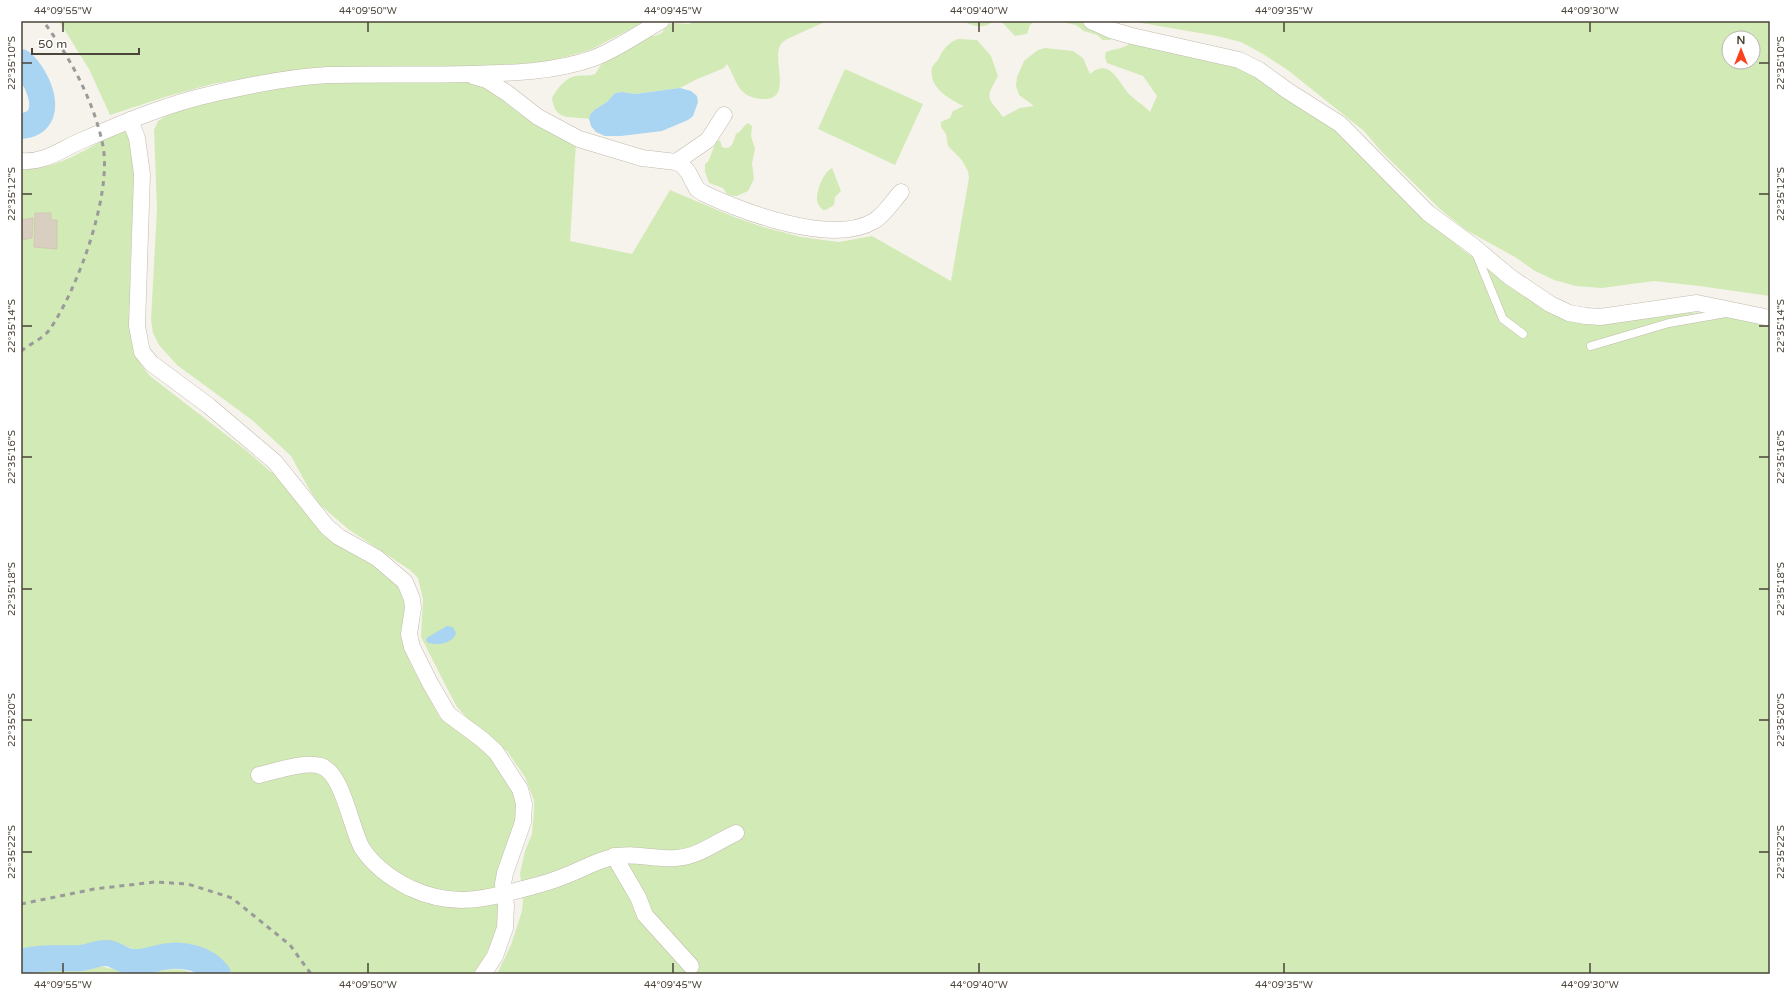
<svg xmlns="http://www.w3.org/2000/svg" width="1791" height="995" viewBox="0 0 1791 995" font-family="'Varela Round',sans-serif">
  <style>
    .green { fill: #d2eab5; fill-rule: evenodd }
    .water { fill: #a9d4f2 }
    .lines { fill: none; stroke-linecap: round; stroke-linejoin: round }
    .river { stroke: #a9d4f2; stroke-width: 26 }
    .building { fill: #d8cfc1; stroke: #d3c7b4 }
    .lane-casing { stroke: #c2bbae; stroke-width: 9 }
    .street-casing { stroke: #c2bbae; stroke-width: 17 }
    .lane { stroke: #fff; stroke-width: 8 }
    .street { stroke: #fff; stroke-width: 16 }
    .rail { stroke: #9a9a9a; stroke-width: 3; stroke-dasharray: 5 5; stroke-linecap: butt }
    .ticks { fill: none; stroke: #4b4439; stroke-width: 1.5 }
    .neatline { fill: none; stroke: #4b4439; stroke-width: 1.5 }
    .ticks-label { font-size: 10px; text-anchor: middle; fill: #4b4439 }
  </style>
  <rect width="100%" height="100%" fill="#f6f3ec"/>
  <g class="green">
    <path d="M59,21H646L590,50L540,64L270,74L212,84L165,97L110,115L89,69Z"/>
    <path d="M694,21H827L787,39C784,41 780,44 779,48C774,64 792,101 762,99C737,97 738,82 727,64L724,68L695,80L680,88L635,94L622,92L615,93L607,102L594,110L590,115L589,119C571,116 555,122 552,98C556,90 563,81 572,77C579,74 588,77 595,74L601,65L608,59L646,36H655L662,33L666,26L672,23L689,24Z"/>
    <path d="M964,21H993C986,29 972,27 964,21Z"/>
    <path d="M1001,21H1035L1030,25L1027,34L1015,36Z"/>
    <path d="M1058,21H1082L1120,37L1109,40H1103L1097,35L1084,31L1076,25Z"/>
    <path d="M1130,21H1770V296L1699,286L1654,281L1602,288L1576,286L1554,280L1535,271L1515,257L1466,230L1441,210L1381,151L1364,131L1289,71L1263,54L1241,42L1217,36ZM1729,38H1753V62H1729Z"/>
    <path d="M958,39L977,40L991,56L998,76C984,101 988,96 1003,117L1020,108L1034,106L1019,95L1016,86L1017,77L1024,61L1038,50L1045,48L1073,51L1083,58L1090,74C1110,57 1118,82 1129,94C1136,101 1144,105 1150,112L1157,96L1143,76L1107,63L1105,57L1106,52C1113,49 1121,49 1128,45V40L1235,66L1257,76L1337,130L1445,235L1463,250L1537,305L1551,314L1570,321L1704,312L1770,325V974H497L511,945L522,911L523,901L520,873L525,851L532,834L534,810V800L525,777L507,751L471,722L457,707L449,692L421,637L423,599L418,578L410,570L348,529L319,504L309,489L291,456L252,420L177,365L159,345L153,333L151,320L157,209L154,130L158,121L166,116L180,111L223,98L299,82H474L576,143L570,241L632,254L670,190L734,217L763,227L801,237L839,242L872,236L951,281L969,178L968,171L961,159L948,146L946,134L941,127V122L950,118L953,111L964,106C950,100 928,87 932,68C933,64 937,62 939,58C944,48 948,43 958,39Z"/>
    <path d="M845,69L923,104L895,165L818,129Z"/>
    <path d="M748,123L752,126L751,136L755,149L752,163L754,179L748,191L737,196H733L727,194L723,188L709,183L705,172V164L708,162L716,142L720,140L722,147C733,151 733,141 736,134C742,131 743,126 748,123Z"/>
    <path d="M128,127L133,149L136,194L132,227L130,272L131,307L135,352L141,365L150,376L247,451L271,472H275L290,483L395,579L404,602L406,612L405,646L411,665L440,718L475,744L489,757L503,774L515,794L517,807L500,918C495,940 486,956 473,974H233C224,961 203,946 188,944C173,941 161,953 146,952C134,951 123,943 111,943C101,943 91,947 80,948C74,948 69,947 62,946C47,945 35,950 21,955V167C28,167 36,168 43,167C74,160 99,141 128,127Z"/>
    <path d="M832,168L841,191L835,197L834,205L826,210H823C820,207 817,204 817,199C817,189 823,173 832,168Z"/>
    <path d="M83,965C103,965 121,972 141,973C159,973 177,964 193,974H21C36,963 64,968 83,965Z"/>
  </g>
  <g class="water">
    <path d="M680,88L691,91L697,96L698,102L693,116L688,120L662,131L621,136H605L596,132L591,126L589,119L590,115L594,110L607,102L615,93L622,92L635,94Z"/>
    <path d="M447,626L453,627L456,633C454,643 435,647 427,642L426,639L428,637Z"/>
  </g>
  <g class="lines">
    <g class="river">
      <path d="M21,62C39,77 58,123 21,126"/>
      <path d="M21,962C42,956 60,959 81,958C91,957 98,952 108,953C116,954 124,962 133,962C144,963 152,959 163,957C182,953 206,958 218,974"/>
    </g>
  </g>
  <g class="building">
    <path d="M35,213H51V220H57V249L34,247Z"/>
    <path d="M33,218L32,238L21,240V220Z"/>
  </g>
  <g class="lines">
    <g class="lane-casing">
      <g id="lane">
        <path d="M1476,253L1503,319L1523,334"/>
        <path d="M1591,346L1669,323L1726,313"/>
      </g>
    </g>
    <g class="street-casing">
      <g id="street">
        <path d="M1091,21L1111,30L1132,36L1239,60L1259,70L1288,91L1340,124L1428,213L1473,246L1510,277L1550,304L1569,313L1586,316L1600,317L1697,303L1770,318"/>
        <path d="M473,76L487,80L507,93L538,117L579,139L642,158L676,162L682,165L688,172L697,189L703,193C743,212 832,246 874,221C884,215 893,201 901,192"/>
        <path d="M130,120L137,138L142,174L137,326L142,352L151,363L209,406L275,462L327,527L339,537L377,558L405,582L412,599L413,608L409,634L412,647L430,683L448,714L483,740L496,752L520,789L524,804L523,822L505,873L503,884L506,905L505,928L495,956L483,974"/>
        <path d="M21,161C46,163 61,149 83,140C125,122 167,104 212,94C250,85 289,77 328,75C376,74 424,75 472,74C512,73 555,72 594,58C618,49 639,33 661,21"/>
        <path d="M676,162L708,140L724,115"/>
        <path d="M259,775C276,771 305,761 321,766C343,773 351,829 362,848C373,865 392,879 410,888C449,906 479,901 519,890C534,886 548,883 562,877C579,871 595,861 613,857C633,852 655,860 676,858C698,857 716,842 736,833"/>
        <path d="M614,856L638,897L645,915L691,966"/>
      </g>
    </g>
    <use href="#lane" class="lane"/>
    <use href="#street" class="street"/>
    <g class="rail">
      <path d="M21,351C30,344 44,338 50,329C78,288 112,195 103,146C94,101 70,57 43,21"/>
      <path d="M21,904L94,889L155,882L188,884L232,898L290,945L311,974"/>
    </g>
  </g>
  <path class="ticks" d="M63,22V32M368,22V32M673,22V32M979,22V32M1284,22V32M1590,22V32M22,63H32M1759,63H1769M22,194H32M1759,194H1769M22,326H32M1759,326H1769M22,457H32M1759,457H1769M22,589H32M1759,589H1769M22,720H32M1759,720H1769M22,852H32M1759,852H1769M63,963V973M368,963V973M673,963V973M979,963V973M1284,963V973M1590,963V973"/>
  <rect width="1791" height="995" fill="none" stroke="#ffffff" stroke-width="44"/>
  <g transform="translate(1741 50)"><circle r="19" fill="#ffffff" stroke="#b7b4b0"/>
  <path d="M0-3L7 15L0 10L-7 15Z" fill="#fc3f1d"/>
  <text y="-6" font-size="11" font-weight="bold" text-anchor="middle" fill="#4b4439">N</text>
  </g>
  <path d="M32 48v6h107v-6" fill="none" stroke="#4b4439" stroke-width="2"/>
  <text x="38" y="48" font-size="12" fill="#4b4439" stroke="#ffffff" stroke-width="3" paint-order="stroke">50 m</text>
  <rect x="22" y="22" width="1747" height="951" class="neatline"/>
  <g class="ticks-label">
    <text x="63" y="14">44°09'55"W</text>
    <text x="368" y="14">44°09'50"W</text>
    <text x="673" y="14">44°09'45"W</text>
    <text x="979" y="14">44°09'40"W</text>
    <text x="1284" y="14">44°09'35"W</text>
    <text x="1590" y="14">44°09'30"W</text>
    <text transform="translate(11 63) rotate(-90)" y="4">22°35'10"S</text>
    <text transform="translate(1780 63) rotate(-90)" y="4">22°35'10"S</text>
    <text transform="translate(11 194) rotate(-90)" y="4">22°35'12"S</text>
    <text transform="translate(1780 194) rotate(-90)" y="4">22°35'12"S</text>
    <text transform="translate(11 326) rotate(-90)" y="4">22°35'14"S</text>
    <text transform="translate(1780 326) rotate(-90)" y="4">22°35'14"S</text>
    <text transform="translate(11 457) rotate(-90)" y="4">22°35'16"S</text>
    <text transform="translate(1780 457) rotate(-90)" y="4">22°35'16"S</text>
    <text transform="translate(11 589) rotate(-90)" y="4">22°35'18"S</text>
    <text transform="translate(1780 589) rotate(-90)" y="4">22°35'18"S</text>
    <text transform="translate(11 720) rotate(-90)" y="4">22°35'20"S</text>
    <text transform="translate(1780 720) rotate(-90)" y="4">22°35'20"S</text>
    <text transform="translate(11 852) rotate(-90)" y="4">22°35'22"S</text>
    <text transform="translate(1780 852) rotate(-90)" y="4">22°35'22"S</text>
    <text x="63" y="988">44°09'55"W</text>
    <text x="368" y="988">44°09'50"W</text>
    <text x="673" y="988">44°09'45"W</text>
    <text x="979" y="988">44°09'40"W</text>
    <text x="1284" y="988">44°09'35"W</text>
    <text x="1590" y="988">44°09'30"W</text>
  </g>
</svg>
